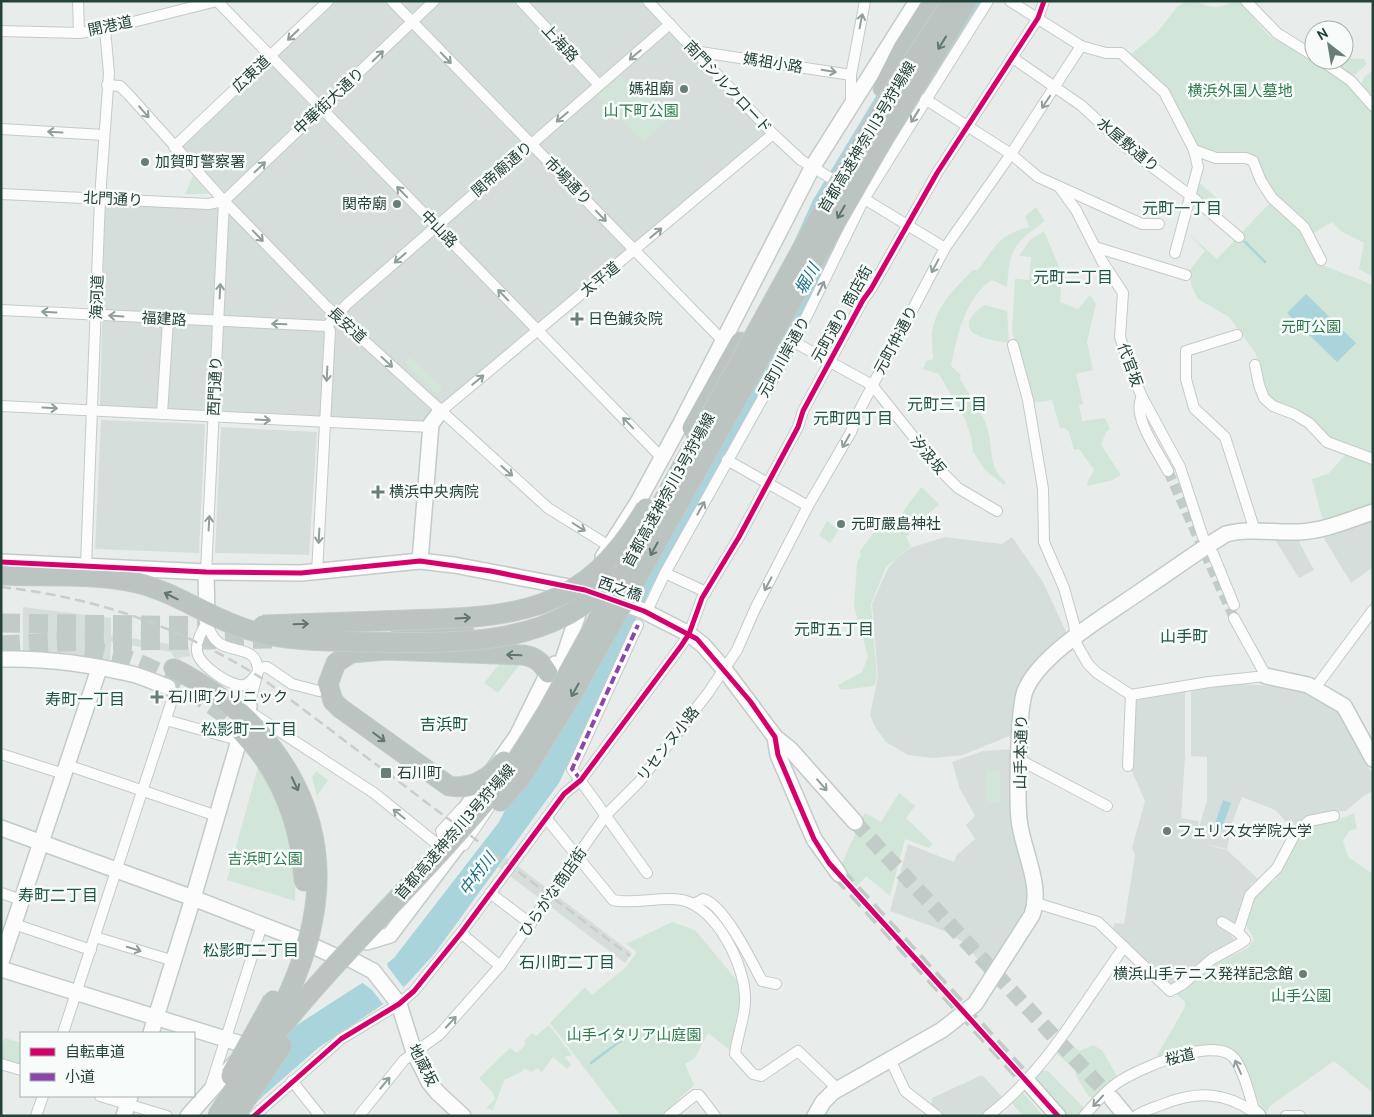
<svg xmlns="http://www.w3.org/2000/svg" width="1374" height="1117" viewBox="0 0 1374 1117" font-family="Cabin,'Noto Sans JP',sans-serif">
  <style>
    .built { fill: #d6dedb }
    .green { fill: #d1e6d8 }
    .water { fill: #a9d4db }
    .pier { fill: #e8edeb }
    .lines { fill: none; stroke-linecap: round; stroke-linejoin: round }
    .stream { stroke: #a9d4db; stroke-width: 2.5 }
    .street-tunnel { stroke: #c1cbc8; stroke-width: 10; stroke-dasharray: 10 5; stroke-linecap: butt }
    .secondary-tunnel { stroke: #c1cbc8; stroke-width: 15; stroke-dasharray: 15 8; stroke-linecap: butt }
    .highway-tunnel { stroke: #c1cbc8; stroke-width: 19; stroke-dasharray: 19 9; stroke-linecap: butt }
    .street-casing { stroke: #c5cac8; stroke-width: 12 }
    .secondary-casing { stroke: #c3cbc8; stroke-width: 18 }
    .highway-casing { stroke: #c3ccc9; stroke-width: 21 }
    .street { stroke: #fcfcfc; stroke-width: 10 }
    .secondary { stroke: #fcfcfc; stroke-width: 15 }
    .highway { stroke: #bcc4c2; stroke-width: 19 }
    .rail { stroke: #c9cdcc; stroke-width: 2.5; stroke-dasharray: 10 5; stroke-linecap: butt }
    .highway-bridge-casing { stroke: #c3ccc9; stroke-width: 21; stroke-linecap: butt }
    .highway-bridge { stroke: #bcc4c2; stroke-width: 19 }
    .quiet { stroke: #8e44ad; stroke-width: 4; stroke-dasharray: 8 4; stroke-linecap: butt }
    .cycleway-casing { stroke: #f7fbf9; stroke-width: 8 }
    .cycleway { stroke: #d6006c; stroke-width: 5 }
    .oneway { stroke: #909f9b }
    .oneway2 { stroke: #617670 }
    .poi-dot { fill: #697e78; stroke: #f7fbf9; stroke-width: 2 }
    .labels { text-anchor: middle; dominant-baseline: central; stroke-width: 5; stroke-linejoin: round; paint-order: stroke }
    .street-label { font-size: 15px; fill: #24423a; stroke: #f7fbf9 }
    .poi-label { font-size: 15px; fill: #24423a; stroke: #f7fbf9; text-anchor: start }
    .park-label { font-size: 15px; fill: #2d7a4b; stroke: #f7fbf9 }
    .neighbourhood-label { font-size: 16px; fill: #1f5548; stroke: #f7fbf9 }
    .water-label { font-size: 16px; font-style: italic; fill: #1c6f80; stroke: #f7fbf9 }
  </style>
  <rect width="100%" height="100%" fill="#e8edeb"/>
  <g class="built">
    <path d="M335,1H644L768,135L433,411L423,422L100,405L105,205L228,209L232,200L181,146Z"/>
    <path d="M101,420L205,424L199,553L95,549Z"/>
    <path d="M221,427L317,432L309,555L215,553Z"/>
    <path d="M1373,518V567L1351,583L1322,535Z"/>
    <path d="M945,537L1002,544L1012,537L1043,582L1067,634L1026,673L1018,684L1014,734L963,755L933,758L908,755L886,742L875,727L870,715L878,677L872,604L888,568L898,557L910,548Z"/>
    <path d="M1274,538H1297L1314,570L1299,578Z"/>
    <path d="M23,607L111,618V635L189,647L190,656L175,659L171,652L111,642L110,661L23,652Z"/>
    <path d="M1238,684L1277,686L1307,693L1339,712L1373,775V791L1365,795L1346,811L1320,813L1308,818L1293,829L1275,810L1242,797L1232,823L1227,849L1201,843L1227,850L1258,879L1251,884L1240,909L1235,925L1220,926L1232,936L1236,942L1170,987L1106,926L1113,928L1115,923L1124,924L1135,855L1132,848L1145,801L1131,769L1135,701L1185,690V757L1181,818L1199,821L1195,842L1207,800V757L1191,756V693L1194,689Z"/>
    <path d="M1014,749L1018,845L1030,899L1027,911L989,971L961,941L942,930L890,911L908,844L954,862L957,855L975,839L966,825L975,816L960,789L952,762L983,751Z"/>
    <path d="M506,857L632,953L625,963L498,867Z"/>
    <path d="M982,1075L1005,1100L983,1116H943L931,1107L932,1098Z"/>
  </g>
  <g class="green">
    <path d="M1186,1C1201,1 1203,6 1215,7C1222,8 1229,1 1239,1L1268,35L1333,72L1350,85L1373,111V277L1359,269L1364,243L1342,232L1332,222L1312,234L1273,194L1255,158C1236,156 1210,157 1195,143L1167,88L1131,54L1156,34L1177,7Z"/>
    <path d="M1344,58L1364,59L1367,64L1355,75L1348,74L1335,63V60Z"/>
    <path d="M1373,70V100L1361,84L1364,77Z"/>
    <path d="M620,76L635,93L643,86L671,117L644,142L597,96Z"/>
    <path d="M193,176L209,193V194H185Z"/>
    <path d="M1198,182L1223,203L1215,213L1240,234L1271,202L1302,230L1320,264L1373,285V455L1330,438L1275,403L1267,395L1261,384L1256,354L1229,317L1198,299L1192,287L1189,271L1205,251L1186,231L1217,259L1236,239L1193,201Z"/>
    <path d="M1036,207L1045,221C1013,245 1010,247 1007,287L992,280C965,297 957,337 951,366L961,375L960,379C968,393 983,413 987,427C994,448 987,467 1006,482L1004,485L985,470L973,452L971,437L965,419L939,374L923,369L926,361L933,359C933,351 931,336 932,331C937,305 955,288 973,270H978C995,247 999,234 1029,227L1025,216Z"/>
    <path d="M1044,231L1062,274L1060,302L1078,309L1090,295L1096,304L1087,342L1093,370L1076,374L1083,404L1079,405L1082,421L1105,418L1110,429L1106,432L1101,445L1121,475L1110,481L1088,486L1087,483L1094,470L1079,449L1074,450L1069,432L1065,428H1060L1052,400L1032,403L1012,331L1015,279L1029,280L1031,257L1019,256L1030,240Z"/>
    <path d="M985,305L1007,311L1009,343C999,341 986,340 977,335C959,327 975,310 985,305Z"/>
    <path d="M410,357L443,388L437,394L404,362Z"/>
    <path d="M1348,452L1373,463V504L1323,521L1312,479L1328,474Z"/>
    <path d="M921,487L939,504L906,537L911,546L886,567L871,604L877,678L874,686L841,690L838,685L862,672L868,657L854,606L857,563L861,555L859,552L880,525L885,527L900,516Z"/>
    <path d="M827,521L839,530L830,543L819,535Z"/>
    <path d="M502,661L520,664L498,693L484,683Z"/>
    <path d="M259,763L271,780L296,852L295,901L227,880Z"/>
    <path d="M316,771L328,780L317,796L312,777Z"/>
    <rect x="986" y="771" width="14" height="32"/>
    <path d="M899,793L915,806L906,818L933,844L929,848L905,839L890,896L866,876L855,889L841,874L842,863L865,813L881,822Z"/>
    <path d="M1354,813L1357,829L1349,831L1343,841L1348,857L1373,874V1093L1334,1061L1270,1106L1267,1112L1259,1103L1234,1051C1210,1040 1179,1052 1155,1059L1185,1007V1002L1175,993L1213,964L1248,948L1254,939L1246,925L1254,899L1260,890L1275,880L1303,829C1319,819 1338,822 1354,813Z"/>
    <path d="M672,922L695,930L739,983L740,1000L730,1050L708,1033L695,1058L685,1064L694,1085L661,1116H621L550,1023L585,987L592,995L625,968L637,952L626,944Z"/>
    <path d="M549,1025L572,1055L565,1057L571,1065L567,1069L553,1057L542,1072L537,1068L531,1072L524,1068L522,1072L504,1080L493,1110L486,1108L495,1099L493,1093L479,1078L510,1048L517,1053L526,1044L524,1041L532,1033L536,1036Z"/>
    <path d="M5,1038L21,1043V1066L1,1060V1045Z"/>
    <path d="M1093,1045L1102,1050L1118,1078L1095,1098L1089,1097L1075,1074V1070L1055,1052L1059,1047L1067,1054L1074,1047L1080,1051Z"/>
    <path d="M1038,1071H1048L1086,1110L1080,1116H1067L1032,1078Z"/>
    <path d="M1021,1090L1043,1116H1023L1010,1101Z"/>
  </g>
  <g class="water">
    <path d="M941,1H981L853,207L824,275L727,454L650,590L559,783L435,953L406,985L382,1005L318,1048L263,1096L244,1116L283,1034L362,983L394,958L499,822L767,301L813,200L893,68Z"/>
    <path d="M1306,294L1356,343L1337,362L1287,313Z"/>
    <path d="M1223,800L1231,803L1220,834L1212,832Z"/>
  </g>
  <path class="pier" d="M386,961L388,967L404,988L383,1004L372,990L360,981Z"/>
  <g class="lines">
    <g class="stream">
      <path d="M1245,242L1265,262"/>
      <path d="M591,1063L631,1033"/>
    </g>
    <path class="street-tunnel" d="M1168,471L1234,618"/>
    <g class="secondary-tunnel">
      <path d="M855,822L1112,1099"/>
      <path d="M839,874L1028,1082"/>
    </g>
    <g class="highway-tunnel">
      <path d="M1,623L217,626"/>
      <path d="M1,645L59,642L272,639"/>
      <path d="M85,650C139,656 185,684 227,716"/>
    </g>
    <g class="street-casing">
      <g id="street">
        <path d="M78,1L79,33"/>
        <path d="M392,1L723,341"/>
        <path d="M521,1L599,85"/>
        <path d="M648,1L773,134L801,160L842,185"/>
        <path d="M1010,1L1081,46L1106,53H1121L1164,92L1194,150L1198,167L1175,253"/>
        <path d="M1246,1L1277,33L1314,56"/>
        <path d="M1,31L79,33L105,29L217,1L662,458"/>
        <path d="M694,51L851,75"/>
        <path d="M1013,58L1082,106L1127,148L1191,196L1239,237"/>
        <path d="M1321,60L1351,81L1373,106"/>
        <path d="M107,85L120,86L129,95L224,201L326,306L548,508L609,546"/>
        <path d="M925,99L1011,154L1038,177L1142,224H1159"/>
        <path d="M851,105V75L865,1"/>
        <path d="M1,129L104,135"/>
        <path d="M174,147L328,1"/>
        <path d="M1194,150L1216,158H1246L1253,161L1261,181L1272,198L1304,227L1321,260"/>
        <path d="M1060,188L1076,210L1102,261L1123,293L1120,337L1134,378L1142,397L1180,467L1203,537L1213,554L1234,605"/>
        <path d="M1,194L208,204L224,201L434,1"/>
        <path d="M858,195L945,248"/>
        <path d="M1095,247L1186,275"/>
        <path d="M1,310L327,326"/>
        <path d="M327,326L347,304L670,24"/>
        <path d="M1237,335L1186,351V379L1194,408L1225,437L1255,531"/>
        <path d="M794,342L872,385L940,470L958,488L997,511"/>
        <path d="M1013,345L1028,400L1043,489L1044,542L1064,588L1074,624L1077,645L1088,664L1097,673L1131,695L1209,682L1266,676L1234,618"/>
        <path d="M1255,365L1259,385L1264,398L1273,406L1294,414L1309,423L1327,442L1373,459"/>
        <path d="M1142,397C1131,416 1159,453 1168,471"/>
        <path d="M1,406L431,427"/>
        <path d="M441,411L773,134"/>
        <path d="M162,414L168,320"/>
        <path d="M727,460L808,506"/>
        <path d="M86,565L100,198L109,73L105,29"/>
        <path d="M206,572L224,201"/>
        <path d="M317,573L330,331L327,326"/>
        <path d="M665,573L706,592"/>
        <path d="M646,613L665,573L794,342L864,199L988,1"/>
        <path d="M207,622C209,630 212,638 219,643C232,653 258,645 258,672C254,677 251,683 244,685C232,688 198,665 197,651C196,641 202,631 207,622Z"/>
        <path d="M638,625L572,769L647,873"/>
        <path d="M258,668L267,667L292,684L319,691"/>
        <path d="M1315,688L1373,610"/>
        <path d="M249,706L257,675"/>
        <path d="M247,710L374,793L437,844"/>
        <path d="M166,720L238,740"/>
        <path d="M1,754L64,774"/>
        <path d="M1020,760L1107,806"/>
        <path d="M67,765L217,816"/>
        <path d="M1128,766L1131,695"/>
        <path d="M546,818L613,900C635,905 659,896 682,900C716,907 745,965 745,998C746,1015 737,1036 735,1054L753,1074L761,1076L798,1051L838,1089"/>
        <path d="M443,837L441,831L461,809"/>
        <path d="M458,846L464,845L489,808"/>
        <path d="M1,893L22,900"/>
        <path d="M490,893L531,924"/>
        <path d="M1036,903L1098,922L1170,991L1183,984L1212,959L1241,943L1245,940L1238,932L1250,895L1277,868L1296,832L1309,821L1334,816"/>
        <path d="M694,904L703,899C724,904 752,962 762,981L776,984"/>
        <path d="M1222,922L1238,932"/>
        <path d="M14,924L91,950"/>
        <path d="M461,933L500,966"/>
        <path d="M95,937L174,961"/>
        <path d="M63,1033L174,694L168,687"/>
        <path d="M891,1061L905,1091L937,1116"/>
        <path d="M1,1064L21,1070"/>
        <path d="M292,1081L320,1116"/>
        <path d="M210,1088L262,925"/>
        <path d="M100,1096L167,1116"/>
        <path d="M36,1116L43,1096"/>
        <path d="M254,1116L341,1039L399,1004L414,991L461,933L564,794L581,780L681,646L689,634L702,598L739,537L798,427L803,411L863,300L871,289L937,173L1038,18L1044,1"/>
        <path d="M359,1116L404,1060L439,1035L500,966L606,815L639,782L708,693L737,650L755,609L808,506L851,432L858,413L945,248L1011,154L1081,46"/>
        <path d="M669,1116L695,1095H699L715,1116"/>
        <path d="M988,1116C1047,1070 1081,1006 1124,947"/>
        <path d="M1084,1116C1094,1105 1104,1092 1117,1083C1137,1069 1211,1037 1232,1056C1243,1065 1250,1098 1255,1113"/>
        <path d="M1136,1116C1143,1111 1153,1108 1161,1105C1196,1091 1224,1091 1255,1113"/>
        <path d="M1286,1116H1300"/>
      </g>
    </g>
    <g class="secondary-casing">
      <g id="secondary">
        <path d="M603,557L638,502L681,423L813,166L917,1"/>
        <path d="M420,561L431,424L441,411"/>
        <path d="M1,562L206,572L301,573L420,561L454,565L580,589"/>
        <path d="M206,572L207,620"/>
        <path d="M613,600L644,611L689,634L703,645L724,669L775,737L778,755L814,839L839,874"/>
        <path d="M1,659C44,658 90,664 132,674C144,677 156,683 168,687"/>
        <path d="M1266,676L1308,685L1344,706L1373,759"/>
        <path d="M554,687L582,602"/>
        <path d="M775,737L790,749L855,822"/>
        <path d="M459,818L517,736L548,673L555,664"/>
        <path d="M1,828L193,898L293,937L337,957L352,960L373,971L399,1004L414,1052L429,1082L438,1093L463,1116"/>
        <path d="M367,942L390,935L461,841"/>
        <path d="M1,962L99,669"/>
        <path d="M1,969L251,1047"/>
        <path d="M151,1033L193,898L249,706"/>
        <path d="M1028,1082L1058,1116"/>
        <path d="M1112,1099L1126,1116"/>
        <path d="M1255,1113L1258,1116"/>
        <path d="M124,1116L130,1096"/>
        <path d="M188,1116L235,1063"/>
        <path d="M815,1116L823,1102L833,1092L942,1030L975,1004L1032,915C1043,885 1022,850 1019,819C1017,797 1018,709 1025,691C1040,653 1110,613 1144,589C1171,571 1198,551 1226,534C1249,528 1274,533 1299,532C1324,531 1349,520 1373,512"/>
      </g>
    </g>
    <g class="highway-casing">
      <g id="highway">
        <path d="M883,88L903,48L933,1"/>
        <path d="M692,428L740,342"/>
        <path d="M401,633L464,632"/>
        <path d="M340,708L333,701L328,684L336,663L351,653L386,650L523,655C536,657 541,662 548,673"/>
      </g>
    </g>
    <use href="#street" class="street"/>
    <use href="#secondary" class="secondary"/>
    <use href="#highway" class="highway"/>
    <path class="rail" d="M1,587C99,598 180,627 263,679L630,956"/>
    <g class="highway-bridge-casing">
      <g id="highway-bridge">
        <path d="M1,575C45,577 94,573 137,583C178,593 212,620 253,631C289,642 331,641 369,642C452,643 555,649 613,577"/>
        <path d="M263,625C311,623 359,622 407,620C518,617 585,613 646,508"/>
        <path d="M173,668C271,718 336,810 312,924C305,959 290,991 275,1023"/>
        <path d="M340,708L449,786C472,790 490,778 504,761"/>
        <path d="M240,729C281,772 301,823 304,882"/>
        <path d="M500,802L522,776L569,700L838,218L884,138L967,1"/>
        <path d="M231,1076L273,1000"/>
        <path d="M217,1116C295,991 409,896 501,782C518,760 532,736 547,712L824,209L883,108L952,1"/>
        <path d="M235,1116L282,1046"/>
      </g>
    </g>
    <use href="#highway-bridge" class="highway-bridge"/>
    <path class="quiet" d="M581,780L572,769L638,625"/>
    <g class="cycleway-casing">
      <g id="cycleway">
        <path d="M1,562L206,572L301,573L420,561L491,571L585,590L644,611L697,639L750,701L775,737L778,755L795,795L814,839L829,863L1058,1116"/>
        <path d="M254,1116L341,1039L399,1004L414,991L461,933L564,794L581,780L681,646L689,634L702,598L739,537L798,427L803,411L863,300L871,289L937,173L1038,18L1044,1"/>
      </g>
    </g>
    <use href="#cycleway" class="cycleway"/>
  </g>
  <defs><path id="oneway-shaft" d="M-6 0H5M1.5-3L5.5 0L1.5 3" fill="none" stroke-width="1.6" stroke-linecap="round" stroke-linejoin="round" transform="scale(1.25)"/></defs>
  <g class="oneway">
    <use href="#oneway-shaft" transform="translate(861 21) rotate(-79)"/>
    <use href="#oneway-shaft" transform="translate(293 35) rotate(136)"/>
    <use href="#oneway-shaft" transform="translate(635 55) rotate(140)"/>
    <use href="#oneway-shaft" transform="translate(378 56) rotate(-44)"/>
    <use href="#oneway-shaft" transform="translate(446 58) rotate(46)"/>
    <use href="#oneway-shaft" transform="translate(829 71) rotate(9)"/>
    <use href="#oneway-shaft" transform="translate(1046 102) rotate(124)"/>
    <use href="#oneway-shaft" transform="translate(144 112) rotate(49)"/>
    <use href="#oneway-shaft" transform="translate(915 116) rotate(122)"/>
    <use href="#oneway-shaft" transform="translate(562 117) rotate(140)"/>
    <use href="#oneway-shaft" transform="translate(55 132) rotate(-177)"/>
    <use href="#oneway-shaft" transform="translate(260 167) rotate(-44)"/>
    <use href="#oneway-shaft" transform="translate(402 192) rotate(-134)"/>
    <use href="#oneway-shaft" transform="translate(601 216) rotate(46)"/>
    <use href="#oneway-shaft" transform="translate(656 233) rotate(-40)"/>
    <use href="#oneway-shaft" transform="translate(258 236) rotate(46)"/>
    <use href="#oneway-shaft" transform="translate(400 258) rotate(139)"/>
    <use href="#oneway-shaft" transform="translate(935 266) rotate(118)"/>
    <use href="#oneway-shaft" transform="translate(821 288) rotate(-64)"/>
    <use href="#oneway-shaft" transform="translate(220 291) rotate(-87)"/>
    <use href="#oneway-shaft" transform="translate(503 295) rotate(-134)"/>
    <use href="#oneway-shaft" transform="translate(49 312) rotate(-177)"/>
    <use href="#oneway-shaft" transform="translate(116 316) rotate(-176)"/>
    <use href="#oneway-shaft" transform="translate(279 324) rotate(-178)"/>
    <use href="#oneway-shaft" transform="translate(387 362) rotate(43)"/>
    <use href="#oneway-shaft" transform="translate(327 374) rotate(93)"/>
    <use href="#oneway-shaft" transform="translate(478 380) rotate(-40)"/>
    <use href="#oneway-shaft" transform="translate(50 408) rotate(3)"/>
    <use href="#oneway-shaft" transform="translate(263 420) rotate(3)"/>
    <use href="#oneway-shaft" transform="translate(628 423) rotate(-134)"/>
    <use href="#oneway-shaft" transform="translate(846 441) rotate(119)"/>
    <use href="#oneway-shaft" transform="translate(507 471) rotate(42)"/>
    <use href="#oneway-shaft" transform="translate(701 508) rotate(-61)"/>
    <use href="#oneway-shaft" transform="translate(209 523) rotate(-87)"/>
    <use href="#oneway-shaft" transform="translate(579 527) rotate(32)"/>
    <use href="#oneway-shaft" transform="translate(319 536) rotate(93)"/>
    <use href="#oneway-shaft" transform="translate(768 584) rotate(118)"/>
    <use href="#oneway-shaft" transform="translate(822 785) rotate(49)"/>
    <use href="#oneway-shaft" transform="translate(399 814) rotate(-141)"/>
    <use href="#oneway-shaft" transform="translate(134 949) rotate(17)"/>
    <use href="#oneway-shaft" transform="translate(451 1022) rotate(-47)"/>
    <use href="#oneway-shaft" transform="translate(1238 1067) rotate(-114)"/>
    <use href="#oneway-shaft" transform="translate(385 1083) rotate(-50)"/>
    <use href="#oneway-shaft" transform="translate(1098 1101) rotate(133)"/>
  </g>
  <g class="oneway2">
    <use href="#oneway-shaft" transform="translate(942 43) rotate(122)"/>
    <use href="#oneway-shaft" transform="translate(841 212) rotate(120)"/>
    <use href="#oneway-shaft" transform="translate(654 549) rotate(119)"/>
    <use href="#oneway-shaft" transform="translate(171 596) rotate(-154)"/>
    <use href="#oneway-shaft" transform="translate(463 618) rotate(-3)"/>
    <use href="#oneway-shaft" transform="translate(301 624) rotate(-2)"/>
    <use href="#oneway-shaft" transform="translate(514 655) rotate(-178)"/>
    <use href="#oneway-shaft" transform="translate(575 690) rotate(119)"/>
    <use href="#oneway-shaft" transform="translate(379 737) rotate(37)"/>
    <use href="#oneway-shaft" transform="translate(295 784) rotate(65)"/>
  </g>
  <g class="poi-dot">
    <circle cx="684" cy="89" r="5"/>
    <circle cx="145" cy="162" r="5"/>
    <circle cx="397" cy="204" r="5"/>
    <path d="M574.5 311.5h5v5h5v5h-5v5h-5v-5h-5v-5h5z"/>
    <path d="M375.5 484.5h5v5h5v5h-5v5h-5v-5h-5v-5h5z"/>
    <circle cx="841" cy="524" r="5"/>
    <path d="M154.5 689.5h5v5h5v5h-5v5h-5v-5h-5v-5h5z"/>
    <rect x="380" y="767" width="12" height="12" rx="2.5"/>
    <circle cx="1167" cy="831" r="5"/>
    <circle cx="1303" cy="974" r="5"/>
  </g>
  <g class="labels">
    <g class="street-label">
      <text transform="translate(110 26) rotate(-12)">開港道</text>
      <text transform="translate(560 43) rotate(47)">上海路</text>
      <text transform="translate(773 63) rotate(9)">媽祖小路</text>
      <text transform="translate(251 74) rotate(-43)">広東道</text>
      <text transform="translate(728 87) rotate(47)">南門シルクロード</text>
      <text transform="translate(329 101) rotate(-43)">中華街大通り</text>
      <text transform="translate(867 137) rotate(-59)">首都高速神奈川3号狩場線</text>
      <text transform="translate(1128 145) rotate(40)">水屋敷通り</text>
      <text transform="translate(502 169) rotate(-41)">関帝廟通り</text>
      <text transform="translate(568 181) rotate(46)">市場通り</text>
      <text transform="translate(113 199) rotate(3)">北門通り</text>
      <text transform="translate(439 229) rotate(46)">中山路</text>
      <text transform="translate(600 279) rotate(-39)">太平道</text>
      <text transform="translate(97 297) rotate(-88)">海河道</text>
      <text transform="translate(842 314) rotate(-61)">元町通り 商店街</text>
      <text transform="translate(164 319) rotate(3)">福建路</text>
      <text transform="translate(347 325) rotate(42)">長安道</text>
      <text transform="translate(896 340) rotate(-62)">元町仲通り</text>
      <text transform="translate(784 357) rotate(-61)">元町川岸通り</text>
      <text transform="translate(1130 365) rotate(70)">代官坂</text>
      <text transform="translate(215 386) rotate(-87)">西門通り</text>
      <text transform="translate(928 455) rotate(50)">汐汲坂</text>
      <text transform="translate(669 490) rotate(-61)">首都高速神奈川3号狩場線</text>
      <text transform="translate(620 589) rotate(19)">西之橋</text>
      <text transform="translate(668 744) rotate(-52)">リセンヌ小路</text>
      <text transform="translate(1021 752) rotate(-89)">山手本通り</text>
      <text transform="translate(455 832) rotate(-49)">首都高速神奈川3号狩場線</text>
      <text transform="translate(553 892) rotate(-55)">ひらがな商店街</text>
      <text transform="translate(1180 1057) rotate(-13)">桜道</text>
      <text transform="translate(423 1065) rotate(63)">地蔵坂</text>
    </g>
    <g class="poi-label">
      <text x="674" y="89" text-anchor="end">媽祖廟</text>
      <text x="155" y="162">加賀町警察署</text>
      <text x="387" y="204" text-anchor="end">関帝廟</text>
      <text x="588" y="319">日色鍼灸院</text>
      <text x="389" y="492">横浜中央病院</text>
      <text x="851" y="524">元町嚴島神社</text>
      <text x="168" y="697">石川町クリニック</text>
      <text x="397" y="773">石川町</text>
      <text x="1177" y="831">フェリス女学院大学</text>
      <text x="1293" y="974" text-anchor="end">横浜山手テニス発祥記念館</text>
    </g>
    <g class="park-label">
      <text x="1240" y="91">横浜外国人墓地</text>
      <text x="641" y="111">山下町公園</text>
      <text x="1311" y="327">元町公園</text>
      <text x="265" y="859">吉浜町公園</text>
      <text x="1301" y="996">山手公園</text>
      <text x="634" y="1035">山手イタリア山庭園</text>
    </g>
    <g class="neighbourhood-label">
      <text x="1182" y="208">元町一丁目</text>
      <text x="1073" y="277">元町二丁目</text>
      <text x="947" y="404">元町三丁目</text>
      <text x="853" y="418">元町四丁目</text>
      <text x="834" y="629">元町五丁目</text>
      <text x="1184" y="636">山手町</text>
      <text x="85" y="699">寿町一丁目</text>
      <text x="444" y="724">吉浜町</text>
      <text x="249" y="729">松影町一丁目</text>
      <text x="58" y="895">寿町二丁目</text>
      <text x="251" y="950">松影町二丁目</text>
      <text x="567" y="962">石川町二丁目</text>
    </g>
    <g class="water-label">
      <text transform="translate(807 279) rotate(-60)">堀川</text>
      <text transform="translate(477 874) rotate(-53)">中村川</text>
    </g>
  </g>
  <rect width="1374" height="1117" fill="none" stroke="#24423a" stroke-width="5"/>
  <rect x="20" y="1032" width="175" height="65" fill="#f7fbf9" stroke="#a3b1ad"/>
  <rect x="30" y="1048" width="25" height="8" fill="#d6006c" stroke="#a3b1ad"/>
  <text x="65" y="1057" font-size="15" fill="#24423a">自転車道</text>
  <rect x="30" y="1073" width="25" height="8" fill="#8e44ad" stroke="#a3b1ad"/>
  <text x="65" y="1082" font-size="15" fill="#24423a">小道</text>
  <g transform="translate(1329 45) rotate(329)"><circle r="24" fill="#f7fbf9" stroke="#a3b1ad"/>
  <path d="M0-4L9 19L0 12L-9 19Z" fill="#697e78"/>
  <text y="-8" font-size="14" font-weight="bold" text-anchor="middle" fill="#24423a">N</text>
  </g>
</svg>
